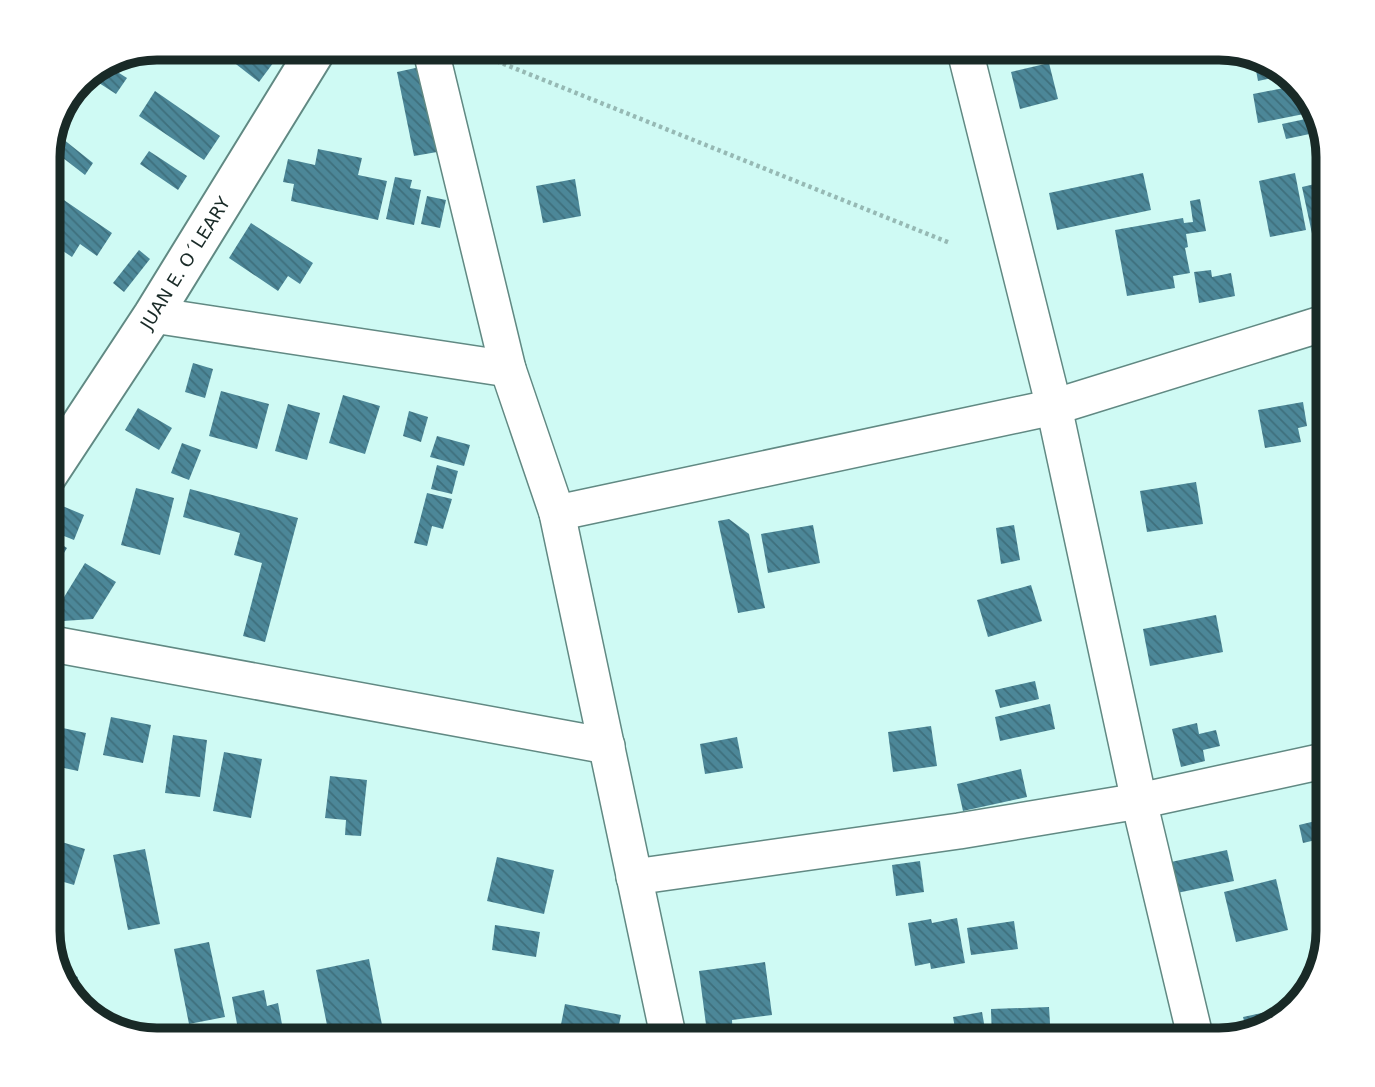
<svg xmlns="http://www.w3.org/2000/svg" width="1375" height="1087" viewBox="0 0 1375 1087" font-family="'DejaVu Sans',sans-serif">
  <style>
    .building { fill: url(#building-back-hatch) }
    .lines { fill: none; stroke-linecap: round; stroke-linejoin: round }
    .minor-casing { stroke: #618983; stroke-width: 38 }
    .tertiary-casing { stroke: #618983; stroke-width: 42 }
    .path { stroke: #96b9b4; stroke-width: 4.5; stroke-dasharray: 3.5 3.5; stroke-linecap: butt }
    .minor { stroke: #fff; stroke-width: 35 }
    .tertiary { stroke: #fff; stroke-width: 38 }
    .labels { text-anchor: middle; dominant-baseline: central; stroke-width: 5; stroke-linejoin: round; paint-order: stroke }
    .street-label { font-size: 18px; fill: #192a27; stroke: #fff }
    .rim { fill: none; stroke: #192a27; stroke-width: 9 }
  </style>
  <defs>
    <pattern id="building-back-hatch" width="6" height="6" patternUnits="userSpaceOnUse" patternTransform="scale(1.75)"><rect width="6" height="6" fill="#4c8798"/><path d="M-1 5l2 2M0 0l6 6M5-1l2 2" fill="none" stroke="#3e6f7c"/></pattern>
  </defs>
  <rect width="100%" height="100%" fill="#cffaf4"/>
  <g class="building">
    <path d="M207,47H234L224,60Z"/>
    <path d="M243,47H285L259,82L232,61Z"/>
    <path d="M1254,60L1290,74L1258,81Z"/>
    <path d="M1049,63L1058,99L1020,109L1011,72Z"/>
    <path d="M106,66H108L127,78L116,94L96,81Z"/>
    <path d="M420,67L437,152L414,156L397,72Z"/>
    <path d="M1299,85L1304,92L1309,113L1258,123L1253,94Z"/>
    <path d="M155,91L220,136L204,160L139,116Z"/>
    <path d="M1315,117L1319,132L1286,139L1282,124Z"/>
    <path d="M63,139L93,163L85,175L54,151Z"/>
    <path d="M318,149L362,158L358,175L387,181L378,220L291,201L294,184L283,182L288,159L315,165Z"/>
    <path d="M149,151L187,176L178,190L140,164Z"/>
    <path d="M1143,173L1151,210L1057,230L1049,193Z"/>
    <path d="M1295,173L1306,230L1270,237L1259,181Z"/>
    <path d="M395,177L412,180L410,188L421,190L414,225L386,219Z"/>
    <path d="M575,179L581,216L543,223L536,186Z"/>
    <path d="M1328,181V240L1314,243L1302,187Z"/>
    <path d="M427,196L446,200L440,228L421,224Z"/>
    <path d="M61,198L112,233L97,256L80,244L72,257L48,241L57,228L48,222V218Z"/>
    <path d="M1200,199L1206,231L1186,234L1188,247L1185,248L1190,273L1173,276L1175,288L1127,296L1115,230L1183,218L1184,223L1193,222L1190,201Z"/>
    <path d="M251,223L313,263L300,284L288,276L278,291L229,258Z"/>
    <path d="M139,250L150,259L124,292L113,283Z"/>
    <path d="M1328,254V295H1327L1318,255Z"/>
    <path d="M1211,270L1212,277L1231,273L1235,296L1199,303L1194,272Z"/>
    <path d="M193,363L213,369L205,398L185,392Z"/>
    <path d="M1328,372V418H1325L1318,373Z"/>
    <path d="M221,391L269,404L257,449L209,436Z"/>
    <path d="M343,395L380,406L365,454L329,443Z"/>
    <path d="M1303,402L1307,426L1298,428L1301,442L1265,448L1258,410Z"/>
    <path d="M288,404L320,413L307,460L275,451Z"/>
    <path d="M138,408L172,428L159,450L125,430Z"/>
    <path d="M409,411L428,417L421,442L403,436Z"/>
    <path d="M437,436L470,445L464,466L430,457Z"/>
    <path d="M182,443L201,450L189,480L171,473Z"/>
    <path d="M437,465L458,471L452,494L431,489Z"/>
    <path d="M1196,482L1203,524L1147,532L1140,491Z"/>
    <path d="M136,488L174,498L160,555L121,545Z"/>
    <path d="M190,489L298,518L265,642L243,636L262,563L234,555L240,533L183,517Z"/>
    <path d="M427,493L452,499L443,529L432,526L427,546L414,543Z"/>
    <path d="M60,505L84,515L74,540L49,530Z"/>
    <path d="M729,519L749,534L765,608L738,613L718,521Z"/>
    <path d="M813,525L820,563L768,573L761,534Z"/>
    <path d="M1014,525L1020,560L1001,564L996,528Z"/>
    <path d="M47,535L67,548L51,574L47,571Z"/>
    <path d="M85,563L116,582L93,619L63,621L53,615Z"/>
    <path d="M47,578L61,587L47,607Z"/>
    <path d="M1031,585L1042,621L988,637L977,600Z"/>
    <path d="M1216,615L1223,652L1150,666L1143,629Z"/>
    <path d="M1035,681L1039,699L1000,708L995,690Z"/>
    <path d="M1050,704L1055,729L1000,741L995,717Z"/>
    <path d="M111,717L151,725L143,763L103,755Z"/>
    <path d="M1197,723L1199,734L1216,730L1220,746L1203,750L1205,761L1181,767L1172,729Z"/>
    <path d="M931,726L937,766L893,772L888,732Z"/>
    <path d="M58,727L86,733L78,771L50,765Z"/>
    <path d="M173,735L207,740L200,797L165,793Z"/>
    <path d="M737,737L743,768L705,774L700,744Z"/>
    <path d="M224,752L262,759L251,818L213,811Z"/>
    <path d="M1021,769L1027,797L963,811L957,784Z"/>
    <path d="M330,776L367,780L361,836L345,835L346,820L325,818Z"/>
    <path d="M1328,818V858L1324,859L1320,839L1303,843L1299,825Z"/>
    <path d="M55,840L85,849L74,885L47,877V865Z"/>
    <path d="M145,849L160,924L128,930L113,855Z"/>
    <path d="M1227,850L1234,881L1177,893L1171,862Z"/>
    <path d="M497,857L554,870L544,914L487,901Z"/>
    <path d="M920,861L924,892L896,896L892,865Z"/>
    <path d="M1276,879L1288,930L1236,942L1224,892Z"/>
    <path d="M957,918L965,963L931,969L930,963L915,966L908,923L931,919L932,923Z"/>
    <path d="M1014,921L1018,949L971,955L967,928Z"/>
    <path d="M495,925L540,932L536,957L492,950Z"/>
    <path d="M209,942L225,1017L189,1024L174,949Z"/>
    <path d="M369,959L385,1040H330L316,970Z"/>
    <path d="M765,962L772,1015L732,1020L733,1040H708L699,971Z"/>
    <path d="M64,972L78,977L73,989L71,985Z"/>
    <path d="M264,990L267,1006L278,1003L284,1035L320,1028L322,1040H240L232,997Z"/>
    <path d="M565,1004L621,1015L616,1040H558Z"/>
    <path d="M1298,1005L1267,1029L1247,1033L1243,1017Z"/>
    <path d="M1049,1007L1051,1040H992L991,1009Z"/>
    <path d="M982,1012L987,1040H957L953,1017Z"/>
    <path d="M788,1031L789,1040H758L757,1034Z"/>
  </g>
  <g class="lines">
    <g class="minor-casing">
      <g id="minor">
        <path d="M430,47L508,369L557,513L669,1040"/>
        <path d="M964,47L1054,407L1139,801L1196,1040"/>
        <path d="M153,315L508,369"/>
        <path d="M557,513L1054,407L1328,322"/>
        <path d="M47,643L607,746"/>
        <path d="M634,877L959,831L1139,801L1328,760"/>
      </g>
    </g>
    <g class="tertiary-casing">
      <path id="tertiary" d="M47,476L153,315L318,47"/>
    </g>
    <path class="path" d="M464,48L950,243"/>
    <use href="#minor" class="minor"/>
    <use href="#tertiary" class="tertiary"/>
  </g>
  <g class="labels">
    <g class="street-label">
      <text transform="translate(185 263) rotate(-58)">JUAN E. O´LEARY</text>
    </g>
  </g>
  <path d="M0 0H1375V1087H0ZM157 60H1219A97 97 0 0 1 1316 157V931A97 97 0 0 1 1219 1028H157A97 97 0 0 1 60 931V157A97 97 0 0 1 157 60Z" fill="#fff" fill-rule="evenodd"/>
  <path class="rim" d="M157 60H1219A97 97 0 0 1 1316 157V931A97 97 0 0 1 1219 1028H157A97 97 0 0 1 60 931V157A97 97 0 0 1 157 60Z"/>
</svg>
